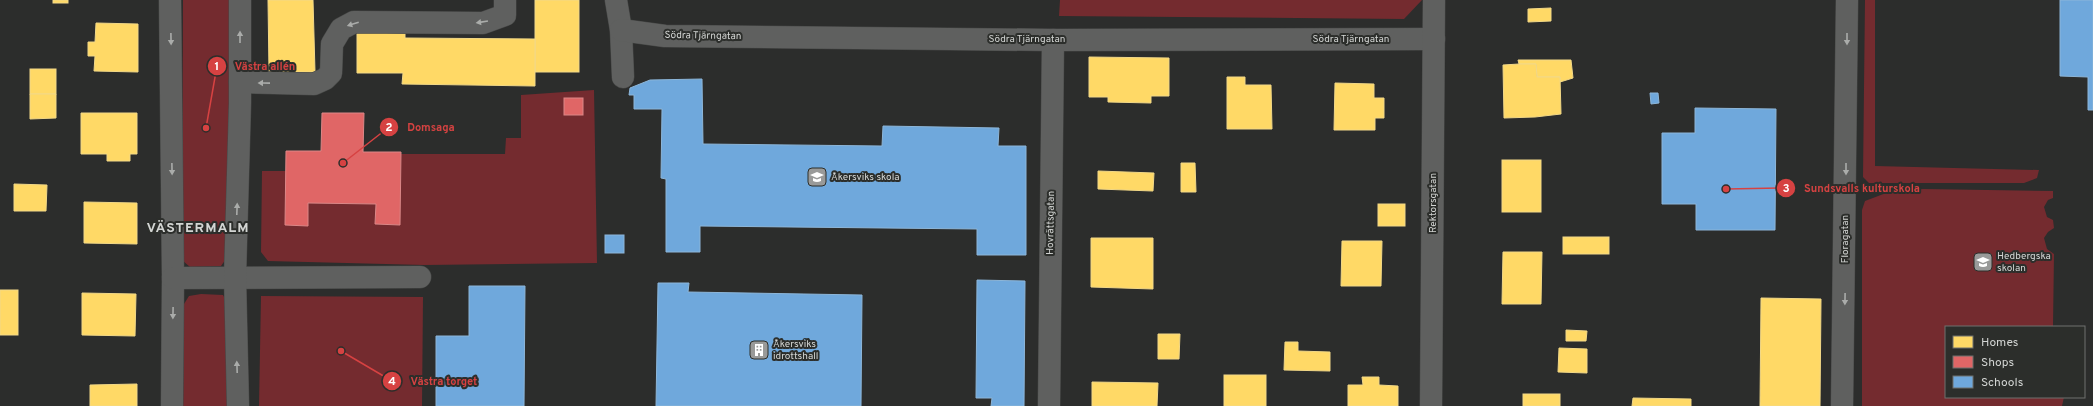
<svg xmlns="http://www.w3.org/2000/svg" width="2093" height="406" viewBox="0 0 2093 406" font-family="Overpass,sans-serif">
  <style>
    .green { fill: #742b2f }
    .homes { fill: #ffd966; stroke: #f2d887 }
    .shops { fill: #e06666; stroke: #dc8787 }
    .schools { fill: #6fa8dc; stroke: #8db6d9 }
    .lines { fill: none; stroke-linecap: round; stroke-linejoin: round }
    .minor-casing { stroke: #474847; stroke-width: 23 }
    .minor { stroke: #5f605f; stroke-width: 22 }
    .oneway { fill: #aaacaa }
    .labels { text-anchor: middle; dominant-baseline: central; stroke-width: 4; stroke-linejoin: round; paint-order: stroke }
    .street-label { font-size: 10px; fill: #d3d5d3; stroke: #2c2e2b }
    .poi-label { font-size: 10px; fill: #d3d5d3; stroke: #2c2e2b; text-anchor: start }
    .district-label { font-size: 14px; font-weight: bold; letter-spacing: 1px; fill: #d3d5d3; stroke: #2c2e2b }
    .leader { fill: none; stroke: #d64242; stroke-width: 1.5 }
    .callout-dot { fill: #d64242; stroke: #2c2e2b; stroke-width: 1.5 }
    .mark-label { font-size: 12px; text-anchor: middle; font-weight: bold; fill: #fff }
    .callout-label { font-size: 11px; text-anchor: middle; font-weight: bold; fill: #d64242; stroke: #2c2e2b; stroke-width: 4; stroke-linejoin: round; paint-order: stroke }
  </style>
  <rect width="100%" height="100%" fill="#2c2d2c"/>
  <g class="green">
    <path d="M183,0H231L228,256L221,266L190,267L182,260Z"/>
    <path d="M1060,0H1422L1404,19L1059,16Z"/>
    <path d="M1865,0H1875V166L2039,170L2037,178L2024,183H1869L1863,177Z"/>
    <path d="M594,90L597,263L424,265L268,261L261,252L262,171H286V225H308V203L376,204L375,224L400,225L401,154H505L506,138H521V95Z"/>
    <path d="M1924,189L2053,191V198L2048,200L2044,207L2047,217L2053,220L2054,228L2048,232L2044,238L2047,249L2054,254L2053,326L1946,327V397H2064L2062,406H1862V210L1865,201L1894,190Z"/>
    <path d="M201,294L223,295L228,304L227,406H183L184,304L189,296Z"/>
    <path d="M261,296L423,297L422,406H259Z"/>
  </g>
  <g class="homes">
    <rect x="53" y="0" width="15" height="3"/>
    <path d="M268,0H313L315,72H269Z"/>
    <rect x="535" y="0" width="44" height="72"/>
    <path d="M1551,8V21L1528,22V9Z"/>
    <path d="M96,23L138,24V72L94,71L95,56H88V42H95Z"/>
    <path d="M357,28L405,29V38L535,39V86L402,84L403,73H357Z"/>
    <path d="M1089,57L1169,58V96H1151V103L1108,102V97H1089Z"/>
    <path d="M1518,60H1571L1573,78L1560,82V77H1537L1536,64H1519Z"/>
    <path d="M1519,64H1536L1537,77H1560L1561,114L1535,117L1504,118L1503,65Z"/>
    <rect x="30" y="69" width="26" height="25"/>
    <path d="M1227,77H1245V85H1271L1272,129H1227Z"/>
    <path d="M1335,83L1374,84V98H1384V118H1375V130H1334Z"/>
    <path d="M30,94H56V118L30,119Z"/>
    <path d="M81,113H137V154H130V161H107V154H81Z"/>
    <rect x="1502" y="160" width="39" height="52"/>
    <path d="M1181,163H1195L1196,192H1181Z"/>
    <path d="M1098,171L1154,173L1153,191L1098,189Z"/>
    <path d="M14,184L47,185L46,211H14Z"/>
    <path d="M84,202L137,203V244L84,243Z"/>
    <rect x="1378" y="204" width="27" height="22"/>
    <rect x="1563" y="237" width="46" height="17"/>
    <path d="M1091,238H1153V289L1091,287Z"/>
    <path d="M1342,241H1382L1381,286H1341Z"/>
    <path d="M1503,252H1542L1541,304H1502Z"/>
    <rect x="0" y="290" width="18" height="45"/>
    <path d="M82,293L136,294L135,336L82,335Z"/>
    <path d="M1761,298L1821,299L1820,406H1760Z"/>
    <path d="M1566,330L1587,331L1586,341H1566Z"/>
    <path d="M1158,334H1180L1179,359H1158Z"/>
    <path d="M1285,342H1298V351L1330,352V371L1284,370Z"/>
    <path d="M1559,348L1587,349V373L1558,372Z"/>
    <rect x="1224" y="375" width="42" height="31"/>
    <path d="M1362,377H1379V385L1398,386V406H1348V385H1363Z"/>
    <path d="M1092,382L1158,383L1157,406H1092Z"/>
    <path d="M137,384V406H90V385Z"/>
    <rect x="1523" y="394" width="37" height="12"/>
    <path d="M1633,398L1691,399V406H1632Z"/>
  </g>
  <g class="shops">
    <rect x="564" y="98" width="19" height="17"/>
    <path d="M322,113H364L363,152H401L400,225L375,224L376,204L308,203V226L285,225L286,151H321Z"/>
  </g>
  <g class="schools">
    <path d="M2060,0H2093V110H2088V77L2060,76Z"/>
    <path d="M702,79L703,144L882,146L883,126L999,128L998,146H1026V255H977V229L700,226V252H666V179L661,178L662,109H634V95H629L630,88L650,80Z"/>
    <path d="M1650,93H1658L1659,103L1651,104Z"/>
    <path d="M1695,108L1776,109L1775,230H1696V204H1662V133H1695Z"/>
    <rect x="605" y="235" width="19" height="18"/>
    <path d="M977,280L1025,281L1024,406H991L992,398H976Z"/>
    <path d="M658,283H689L688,292L862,295L861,406H656Z"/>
    <path d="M469,286H525L524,406H436V336H469Z"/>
  </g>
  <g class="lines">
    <g class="minor-casing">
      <g id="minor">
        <path d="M170,0L173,278L172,406"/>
        <path d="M616,0L621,30L623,77"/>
        <path d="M621,30L665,36L1053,40L1434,39"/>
        <path d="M240,82L314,84L325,79L331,73L332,44L341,29L354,22L483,23L505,15V0"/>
        <path d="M173,278L420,277"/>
        <path d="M238,406L235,277L240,103V0"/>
        <path d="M1049,406L1053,40"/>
        <path d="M1431,406L1434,0"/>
        <path d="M1842,406L1847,0"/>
      </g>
    </g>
    <use href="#minor" class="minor"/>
  </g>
  <defs><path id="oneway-solid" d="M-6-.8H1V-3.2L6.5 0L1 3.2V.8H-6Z"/></defs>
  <g class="oneway">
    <use href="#oneway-solid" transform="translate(482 22) rotate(171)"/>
    <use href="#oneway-solid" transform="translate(353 24) rotate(163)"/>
    <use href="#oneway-solid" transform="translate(240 37) rotate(-90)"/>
    <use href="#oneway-solid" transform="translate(171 39) rotate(89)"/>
    <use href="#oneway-solid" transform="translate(1847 39) rotate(90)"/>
    <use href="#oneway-solid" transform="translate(264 83) rotate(-179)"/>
    <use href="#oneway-solid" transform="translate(172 169) rotate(89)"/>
    <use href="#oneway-solid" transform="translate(1846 169) rotate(90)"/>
    <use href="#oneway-solid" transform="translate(237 209) rotate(-88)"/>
    <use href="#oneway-solid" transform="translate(1845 299) rotate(91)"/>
    <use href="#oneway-solid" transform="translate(173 313) rotate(91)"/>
    <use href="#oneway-solid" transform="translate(237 367) rotate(-92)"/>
  </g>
  <defs>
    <g id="school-square" transform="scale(1)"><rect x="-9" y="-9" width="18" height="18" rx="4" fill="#999a99" stroke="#2c2e2b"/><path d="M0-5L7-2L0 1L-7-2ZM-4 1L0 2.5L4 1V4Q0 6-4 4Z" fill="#fff"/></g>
    <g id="building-square" transform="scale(1)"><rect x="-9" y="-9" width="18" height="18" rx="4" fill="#999a99" stroke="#2c2e2b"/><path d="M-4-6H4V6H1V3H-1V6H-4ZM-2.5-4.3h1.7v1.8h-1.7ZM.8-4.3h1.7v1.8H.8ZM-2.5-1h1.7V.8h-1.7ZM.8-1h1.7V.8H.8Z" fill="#fff"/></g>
  </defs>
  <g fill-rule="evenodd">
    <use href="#school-square" x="817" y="177"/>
    <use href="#school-square" x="1983" y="262"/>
    <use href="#building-square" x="759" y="350"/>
  </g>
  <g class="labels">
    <g class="street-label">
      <text transform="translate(703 36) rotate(1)">Södra Tjärngatan</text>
      <text x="1027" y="39">Södra Tjärngatan</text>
      <text x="1351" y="39">Södra Tjärngatan</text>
      <text transform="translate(1433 203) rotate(-90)">Rektorsgatan</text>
      <text transform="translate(1051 223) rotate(-89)">Hovrättsgatan</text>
      <text transform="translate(1845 239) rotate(-90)">Floragatan</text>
    </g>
    <g class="poi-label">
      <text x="831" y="177">Åkersviks skola</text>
      <text x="1997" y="256">Hedbergska<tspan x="1997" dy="12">skolan</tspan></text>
      <text x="773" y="344">Åkersviks<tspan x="773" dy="12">idrottshall</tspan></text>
    </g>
    <g class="district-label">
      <text x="198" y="228">VÄSTERMALM</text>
    </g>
  </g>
  <path class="leader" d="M206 128L217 66M343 163L389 127M1726 189L1786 188M341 351L392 381"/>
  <g class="callout-dot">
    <circle cx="206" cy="128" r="4"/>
    <circle cx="343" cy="163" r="4"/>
    <circle cx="1726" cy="189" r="4"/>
    <circle cx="341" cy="351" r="4"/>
    <circle cx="217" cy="66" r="10"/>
    <circle cx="389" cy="127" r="10"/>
    <circle cx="1786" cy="188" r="10"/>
    <circle cx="392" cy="381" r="10"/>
  </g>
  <g class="mark-label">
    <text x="217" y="70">1</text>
    <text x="389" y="131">2</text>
    <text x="1786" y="192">3</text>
    <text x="392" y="385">4</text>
  </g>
  <g class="callout-label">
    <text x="265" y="70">Västra allén</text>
    <text x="431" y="131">Domsaga</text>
    <text x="1862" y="192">Sundsvalls kulturskola</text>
    <text x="444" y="385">Västra torget</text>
  </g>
  <rect x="1945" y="326" width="140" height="72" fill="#2c2e2b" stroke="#6f716e"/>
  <rect x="1953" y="336" width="20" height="12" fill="#ffd966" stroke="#6f716e"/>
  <text x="1981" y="346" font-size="12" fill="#d3d5d3">Homes</text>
  <rect x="1953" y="356" width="20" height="12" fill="#e06666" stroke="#6f716e"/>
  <text x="1981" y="366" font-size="12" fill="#d3d5d3">Shops</text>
  <rect x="1953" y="376" width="20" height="12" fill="#6fa8dc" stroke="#6f716e"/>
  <text x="1981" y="386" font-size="12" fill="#d3d5d3">Schools</text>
</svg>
